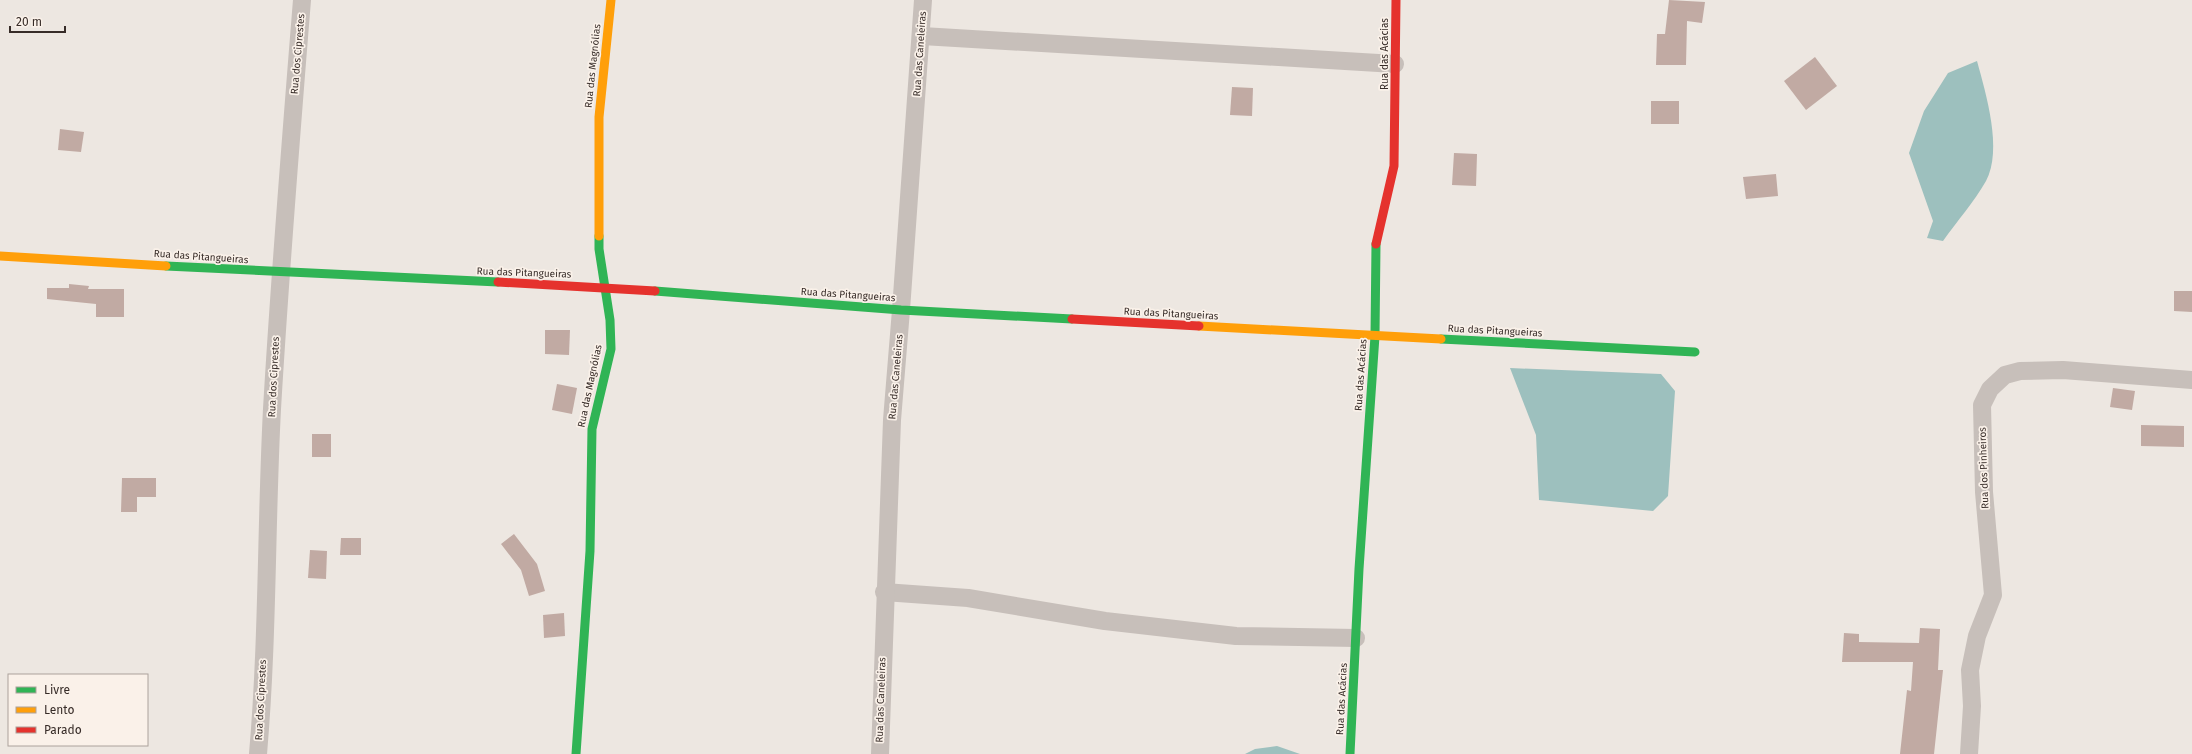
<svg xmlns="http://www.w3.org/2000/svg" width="2192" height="754" viewBox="0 0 2192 754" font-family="'Fira Sans',sans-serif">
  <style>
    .water { fill: #9dc0be }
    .building { fill: #c1aaa3 }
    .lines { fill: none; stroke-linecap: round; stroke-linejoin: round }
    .street { stroke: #c7bfba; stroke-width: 18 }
    .fast { stroke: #30b455; stroke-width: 9 }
    .slow { stroke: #ff9f0a; stroke-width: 9 }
    .jam { stroke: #e5322d; stroke-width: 9 }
    .labels { text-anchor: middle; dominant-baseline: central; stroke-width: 3.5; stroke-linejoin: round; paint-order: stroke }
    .street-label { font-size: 10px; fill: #372c28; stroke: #faf1e9 }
  </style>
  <rect width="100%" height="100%" fill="#ede7e1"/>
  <g class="water">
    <path d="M1977,61C1986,94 2003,150 1986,181C1974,202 1957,221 1943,241L1927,238L1933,221L1909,153L1924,111L1948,73Z"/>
    <path d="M1510,368L1661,374L1675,391L1668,496L1653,511L1539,500L1536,435Z"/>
    <path d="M1277,746L1300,754H1245L1255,749Z"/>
  </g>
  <g class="building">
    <path d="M1669,0L1705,2L1702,23L1687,21L1686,65H1656L1657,34H1665Z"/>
    <path d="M1815,57L1837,86L1806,110L1784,81Z"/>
    <path d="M1232,87L1253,88L1252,116L1230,115Z"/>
    <rect x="1651" y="101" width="28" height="23"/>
    <path d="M60,129L84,132L81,152L58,150Z"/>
    <path d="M1454,153L1477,154L1476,186L1452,185Z"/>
    <path d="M1776,174L1778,196L1746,199L1743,177Z"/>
    <path d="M69,284L89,286L88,289H124V317H96V304L47,299V288H69Z"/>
    <path d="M2174,291H2192V312L2174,311Z"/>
    <path d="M545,330H570L569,355L545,354Z"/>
    <path d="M557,384L577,388L572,414L552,410Z"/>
    <path d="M2113,388L2135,391L2132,410L2110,407Z"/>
    <path d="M2141,425L2184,426V447L2141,446Z"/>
    <rect x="312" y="434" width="19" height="23"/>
    <path d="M122,478H156V497H137V512H121Z"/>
    <path d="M514,534L537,564L545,591L529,596L521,570L501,544Z"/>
    <path d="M341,538H361V555H340Z"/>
    <path d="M310,550L327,551L326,579L308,578Z"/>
    <path d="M564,613L565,636L544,638L543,615Z"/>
    <path d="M1920,628L1940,629L1938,670H1943L1934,754H1900L1907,690L1911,691L1913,662H1842L1844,633L1859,634V642L1919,643Z"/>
  </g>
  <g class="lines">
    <g class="street">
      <path d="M922,36L1395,64"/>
      <path d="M884,592L968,598L1105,621L1236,636L1356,638"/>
      <path d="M258,754C268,639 266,524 272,409C280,272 291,136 302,0"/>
      <path d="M880,754L892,420L901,310L923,0"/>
      <path d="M1969,754L1972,706L1970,670L1977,636L1993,595L1984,492L1982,405L1990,389L2005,375L2020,371L2063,370L2192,380"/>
    </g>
    <g class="fast">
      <path d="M166,266L498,282"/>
      <path d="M655,291L901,310L1072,319"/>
      <path d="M1441,339L1695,352"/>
      <path d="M576,754L590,551L592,429L611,349L610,320L599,249V236"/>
      <path d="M1350,754L1359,569L1375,336L1376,244"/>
    </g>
    <g class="slow">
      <path d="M599,236V117L611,0"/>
      <path d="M0,256L166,266"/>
      <path d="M1199,326L1441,339"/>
    </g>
    <g class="jam">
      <path d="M1376,244L1394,166L1396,0"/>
      <path d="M498,282L655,291"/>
      <path d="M1072,319L1199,326"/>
    </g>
  </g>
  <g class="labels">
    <g class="street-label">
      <text transform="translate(298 54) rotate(-85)">Rua dos Ciprestes</text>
      <text transform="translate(920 54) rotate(-86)">Rua das Caneleiras</text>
      <text transform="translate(1385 54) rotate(-90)">Rua das Acácias</text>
      <text transform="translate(593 66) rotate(-84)">Rua das Magnólias</text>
      <text transform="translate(201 257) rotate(4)">Rua das Pitangueiras</text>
      <text transform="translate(524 273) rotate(2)">Rua das Pitangueiras</text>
      <text transform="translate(848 295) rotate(4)">Rua das Pitangueiras</text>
      <text transform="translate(1171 314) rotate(3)">Rua das Pitangueiras</text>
      <text transform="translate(1495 331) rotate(3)">Rua das Pitangueiras</text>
      <text transform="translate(1361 375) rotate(-86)">Rua das Acácias</text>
      <text transform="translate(274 377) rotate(-87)">Rua dos Ciprestes</text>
      <text transform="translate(896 377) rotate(-85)">Rua das Caneleiras</text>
      <text transform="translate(590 386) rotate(-78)">Rua das Magnólias</text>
      <text transform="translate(1984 468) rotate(-92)">Rua dos Pinheiros</text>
      <text transform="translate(1342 699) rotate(-87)">Rua das Acácias</text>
      <text transform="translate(261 700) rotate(-87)">Rua dos Ciprestes</text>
      <text transform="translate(881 700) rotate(-88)">Rua das Caneleiras</text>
    </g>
  </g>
  <rect x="8" y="674" width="140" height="72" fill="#faf1e9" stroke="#aca29c"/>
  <rect x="16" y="687" width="20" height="6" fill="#30b455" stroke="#aca29c"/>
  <text x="44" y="694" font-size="12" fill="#372c28">Livre</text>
  <rect x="16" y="707" width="20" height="6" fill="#ff9f0a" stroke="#aca29c"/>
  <text x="44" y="714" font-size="12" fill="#372c28">Lento</text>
  <rect x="16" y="727" width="20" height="6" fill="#e5322d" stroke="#aca29c"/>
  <text x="44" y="734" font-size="12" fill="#372c28">Parado</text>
  <path d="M10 26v6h55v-6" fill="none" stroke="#372c28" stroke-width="2"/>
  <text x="16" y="26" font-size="12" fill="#372c28" stroke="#faf1e9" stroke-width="3" paint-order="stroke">20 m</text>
</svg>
